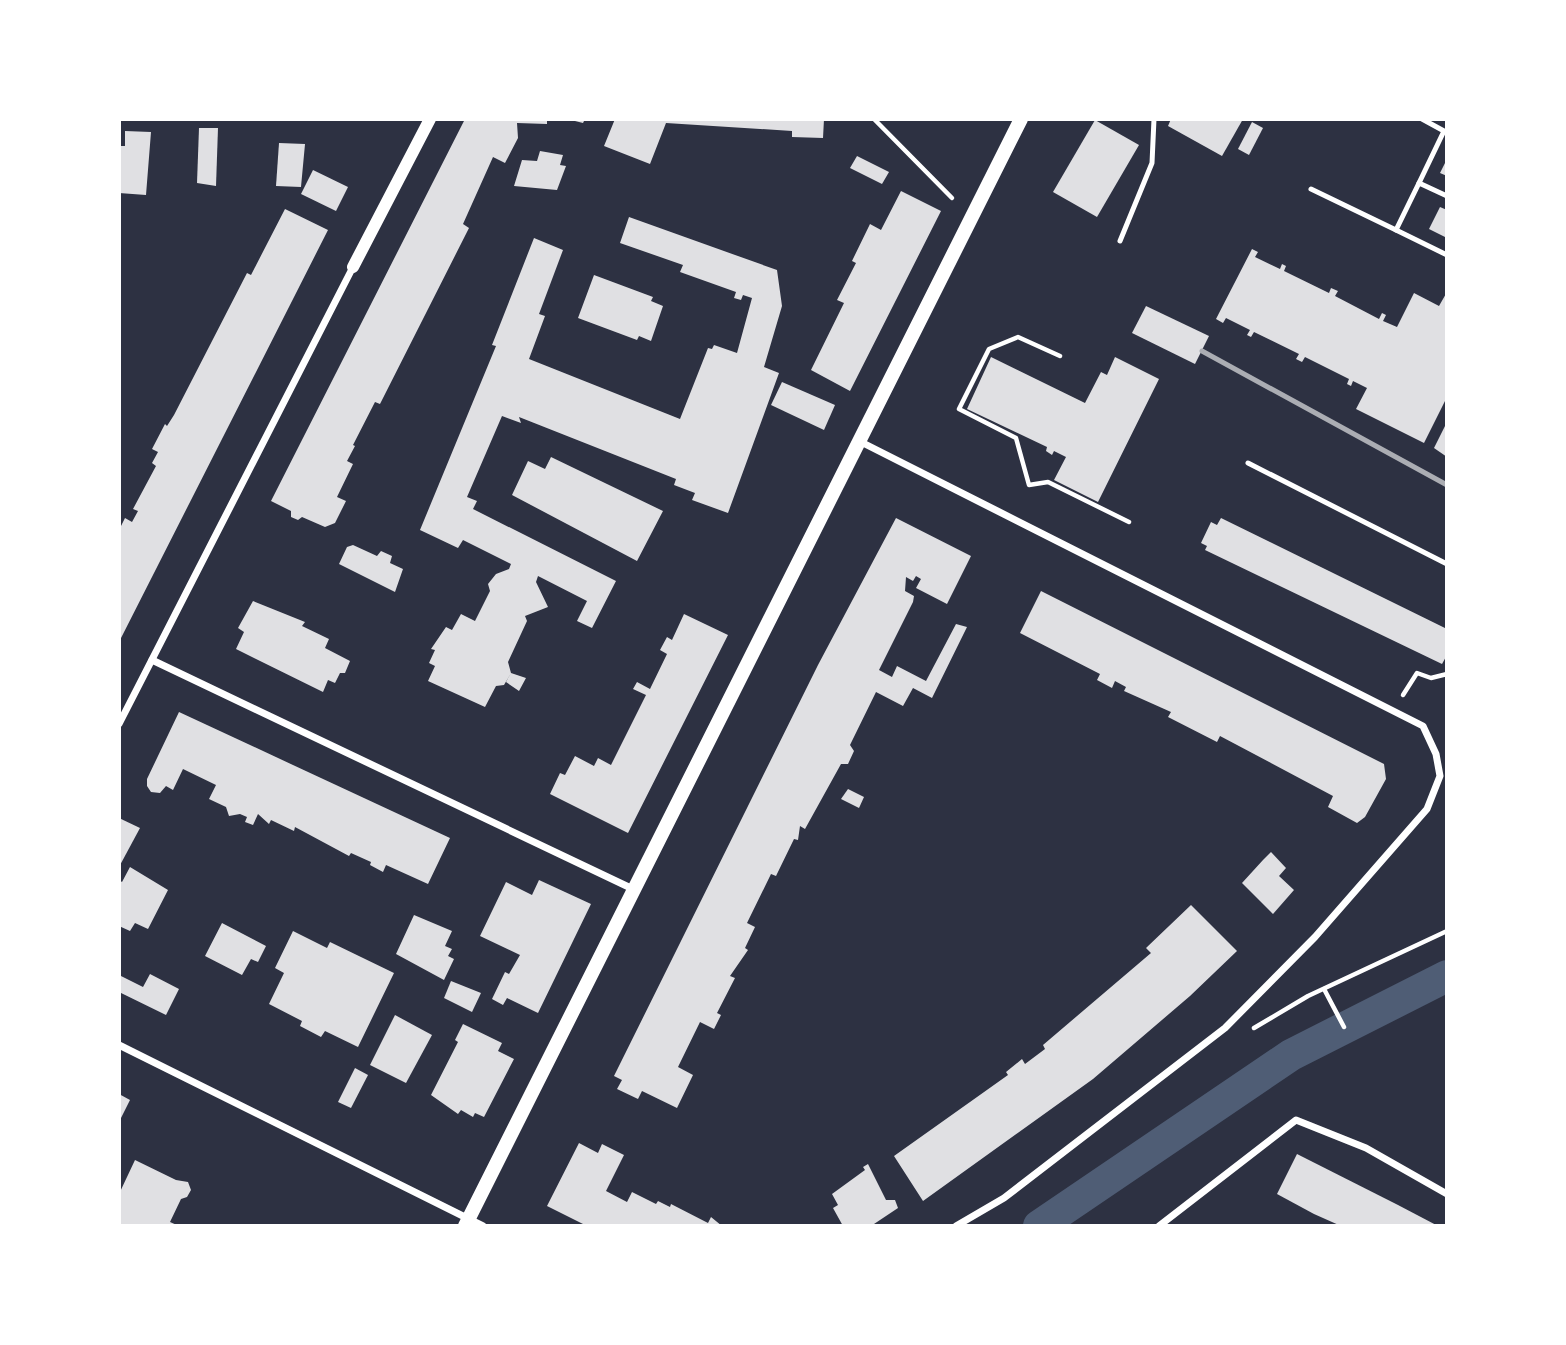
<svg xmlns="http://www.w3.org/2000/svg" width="1566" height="1345" viewBox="0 0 1566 1345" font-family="'PT Sans',sans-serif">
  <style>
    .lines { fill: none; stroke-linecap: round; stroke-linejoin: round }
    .canal { stroke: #4f5d75; stroke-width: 32 }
    .building { fill: #e0e0e3 }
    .path { stroke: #fff; stroke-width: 4.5 }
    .service { stroke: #fff; stroke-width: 5 }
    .minor { stroke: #fff; stroke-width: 7 }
    .tertiary { stroke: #fff; stroke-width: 12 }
    .secondary { stroke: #fff; stroke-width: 14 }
    .rail { stroke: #abadb3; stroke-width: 5 }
  </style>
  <rect width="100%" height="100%" fill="#2d3142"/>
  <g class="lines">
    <path class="canal" d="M1039,1226L1291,1055L1447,976"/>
  </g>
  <g class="building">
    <path d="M465,119H547V124L517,123L518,138L505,163L493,157L463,224L469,228L380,404L375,402L353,445L355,446L347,461L353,464L337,497L346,501L335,523L325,527L302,517L298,520L291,517V511L271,501Z"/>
    <path d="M567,119H585L583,123Z"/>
    <path d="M615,119H824L823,138L792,137V131L666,123L650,164L604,146Z"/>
    <path d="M1171,119H1243L1222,156L1168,126Z"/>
    <path d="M1095,120L1139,145L1097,217L1053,192Z"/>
    <path d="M1252,122L1263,128L1249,155L1238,149Z"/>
    <path d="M199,128H218L216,186L197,183Z"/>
    <path d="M125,131L151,132L146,195L119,193V146H125Z"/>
    <path d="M279,143L305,144L301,187L276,186Z"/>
    <path d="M540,151L563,155L560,165L566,166L557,190L514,186L522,160L537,161Z"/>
    <path d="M857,156L889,172L882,184L850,168Z"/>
    <path d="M1447,159V176L1440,173Z"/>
    <path d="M313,170L348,187L336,211L301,194Z"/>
    <path d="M901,191L941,211L850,391L811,370L844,303L837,300L856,263L852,261L870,224L881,230Z"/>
    <path d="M1440,207L1447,210V238L1429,229Z"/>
    <path d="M285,209L328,230L119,642V530L125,518L132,522L138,511L133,509L156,466L152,463L158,452L152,449L165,424L167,426L174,415L247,273L251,275Z"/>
    <path d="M629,217L777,270L782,306L764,367L779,373L728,513L692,500L695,493L674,485L676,479L519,417L521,423L502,416L467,497L477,501L473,509L616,581L592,628L577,621L587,601L538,576L536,582L548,607L525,616L527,621L508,662L511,673L526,678L519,691L506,682L511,673L504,685L496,686L485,707L428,681L435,666L429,663L435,650L431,649L446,627L452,630L461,614L475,621L490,591L488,584L496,574L509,569L511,564L463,540L458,548L420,530L496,346L492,345L534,238L563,250L539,314L545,316L529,359L680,419L708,348L712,349L714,345L737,353L752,298L743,295L741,300L734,298L736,292L680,272L683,265L620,243Z"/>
    <path d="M1252,249L1258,252L1255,257L1280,269L1282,264L1286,266L1284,271L1329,293L1331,288L1338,291L1335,296L1379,319L1382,313L1386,315L1383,321L1397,327L1414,293L1439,306L1447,292V397L1424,443L1356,409L1367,388L1353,381L1351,386L1347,384L1349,379L1305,357L1302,362L1296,359L1299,354L1254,332L1251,337L1247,335L1250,330L1226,318L1223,323L1216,319Z"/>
    <path d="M594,275L653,297L651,301L663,306L651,341L639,336L637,340L578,318Z"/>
    <path d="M1146,306L1209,336L1195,364L1132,333Z"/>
    <path d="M991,357L1085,403L1101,372L1107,375L1115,357L1159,379L1098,502L1054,480L1066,457L1054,451L1052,455L1046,451L1047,447L967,409Z"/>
    <path d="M782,382L835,405L824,430L771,405Z"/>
    <path d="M1447,422V457L1434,448Z"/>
    <path d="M551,457L663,511L637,561L512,495L528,461L545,469Z"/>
    <path d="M896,518L971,556L947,604L916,588L921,579L916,576L913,581L906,577L905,591L914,596L913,602L879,670L892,677L897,666L926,681L956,624L967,627L932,698L913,688L903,706L876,692L850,745L854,751L848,764H841L805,829L800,826L798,840L794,839L776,876L771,874L747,923L755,927L745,948L748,950L730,976L735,978L717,1013L721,1015L714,1029L700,1022L678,1067L693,1075L677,1108L642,1091L638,1099L617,1089L622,1080L614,1076L818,665Z"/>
    <path d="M1221,518L1447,629V655L1442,664L1205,550L1207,546L1201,543L1211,522L1217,525Z"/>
    <path d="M353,545L377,556L381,551L392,556L390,563L403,569L395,592L339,564L347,547Z"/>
    <path d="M1041,591L1384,764L1386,779L1365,817L1357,823L1328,807L1333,796L1220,736L1217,742L1168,717L1171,712L1124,691L1126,687L1115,681L1112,688L1097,680L1100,674L1020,633Z"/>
    <path d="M253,601L305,622L302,626L329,639L325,648L350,661L345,673H340L335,683L328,680L323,692L236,649L244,632L238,628Z"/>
    <path d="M684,614L728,635L628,833L550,794L560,773L565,775L575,756L594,766L598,758L611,765L646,695L633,689L637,682L650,689L667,654L660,650L667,637L672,640Z"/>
    <path d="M179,712L450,838L428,884L386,865L383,872L370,865L371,862L351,853L349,856L295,827L294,831L271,820L269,824L258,814L253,825L245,822L247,817L240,814L229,816L226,807L209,799L216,785L183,769L173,790L166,786L160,793L151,792L147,786V779Z"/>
    <path d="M848,789L864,797L859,808L841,799Z"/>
    <path d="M119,818L140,828L119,867Z"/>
    <path d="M1271,852L1286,868L1279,876L1294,890L1273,914L1242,883L1263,860L1270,864L1263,860Z"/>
    <path d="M130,867L168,890L148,929L135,923L130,931L119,926V880L122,882Z"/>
    <path d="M539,880L591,904L538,1013L507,998L503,1005L492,999L505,972L509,974L520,955L480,936L506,882L532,895Z"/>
    <path d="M1191,905L1237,951L1190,996L1093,1079L923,1201L894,1156L1008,1075L1006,1072L1022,1059L1025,1064L1045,1049L1043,1045L1151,953L1146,948Z"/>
    <path d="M414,915L452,931L445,946L452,949L448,956L454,959L444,980L396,954Z"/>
    <path d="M222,923L266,946L258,962L251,959L242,975L205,956Z"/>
    <path d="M293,931L327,948L330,942L394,973L358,1047L325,1031L321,1037L300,1026L302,1021L269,1004L284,973L275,968Z"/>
    <path d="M150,974L179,989L166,1015L119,992V975L143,987Z"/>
    <path d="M451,981L481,993L472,1012L444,998Z"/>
    <path d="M395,1015L432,1035L406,1083L370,1065Z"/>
    <path d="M463,1024L502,1043L498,1051L514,1059L484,1117L475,1113L473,1117L461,1110L458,1114L431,1095L458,1042L455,1040Z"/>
    <path d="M355,1068L368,1075L351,1108L338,1102Z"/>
    <path d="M119,1094L130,1100L119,1122Z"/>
    <path d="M579,1143L598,1153L602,1144L624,1155L606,1191L627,1202L632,1192L656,1204L658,1201L670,1207L671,1204L708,1223L711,1217L722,1226H587L547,1206Z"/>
    <path d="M1297,1154L1398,1205L1438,1226H1341L1314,1214L1277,1194Z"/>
    <path d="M135,1160L176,1180L188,1182L191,1190L187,1197L181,1199L170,1222L179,1226L119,1224V1194Z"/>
    <path d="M868,1164L886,1200H895L898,1208L871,1226H843L833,1208L838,1205L832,1194L865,1170L863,1167Z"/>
  </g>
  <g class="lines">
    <g class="path">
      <path d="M874,119L952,198"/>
      <path d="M1060,356L1018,337L989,349L959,409L1016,438L1029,485L1048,482L1129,522"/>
      <path d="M1403,695L1417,673L1431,678L1447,674"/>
      <path d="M1324,989L1344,1027"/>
      <path d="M1254,1028L1308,996L1447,931"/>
    </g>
    <g class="service">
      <path d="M1419,183L1444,131L1422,119"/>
      <path d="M1311,189L1396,230L1419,183L1447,196"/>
      <path d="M1396,230L1447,255"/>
      <path d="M1120,241L1152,163L1154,119"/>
      <path d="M1248,463L1447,564"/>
    </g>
    <g class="minor">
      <path d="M861,442L1423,726L1436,754L1440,776L1427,809L1315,937L1225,1028L1004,1198L956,1226"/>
      <path d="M152,660L635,890"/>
      <path d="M119,724L353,267"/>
      <path d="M119,1045L483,1226"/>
      <path d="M1159,1226L1296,1120L1366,1148L1447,1194"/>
    </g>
    <path class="tertiary" d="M353,267L430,119"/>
    <path class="secondary" d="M465,1226L1021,119"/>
    <path class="rail" d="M1202,351L1447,485"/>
  </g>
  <rect width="1566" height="1345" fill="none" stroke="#ffffff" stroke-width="242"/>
</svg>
